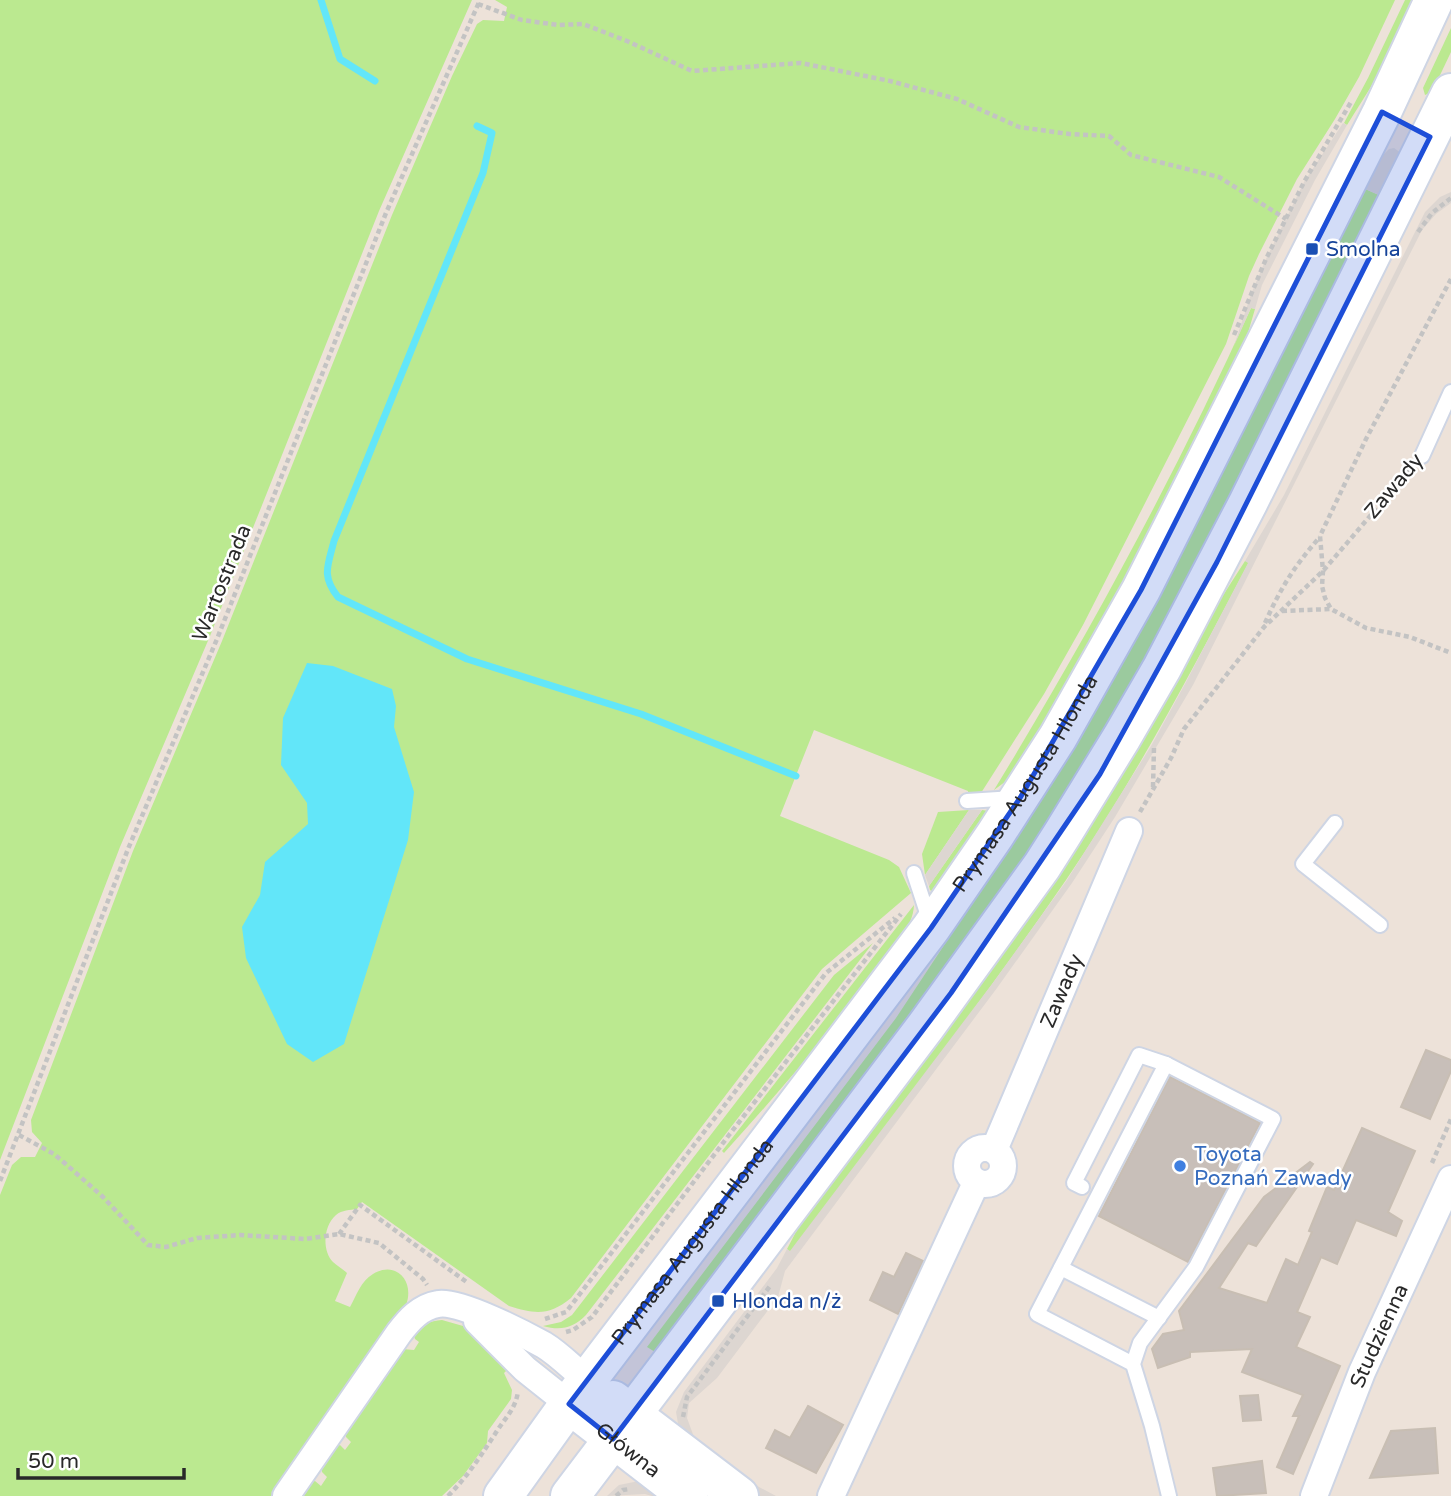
<svg xmlns="http://www.w3.org/2000/svg" width="1451" height="1496" viewBox="0 0 1451 1496" font-family="'Varela Round',sans-serif">
  <style>
    .green { fill: #bbe990 }
    .plaza { fill: #ddd6d1 }
    .water { fill: #62e6f9 }
    .lines { fill: none; stroke-linecap: round; stroke-linejoin: round }
    .stream { stroke: #62e6f9; stroke-width: 7 }
    .building { fill: #c8bfb9; stroke: #c8beb3; stroke-width: 2 }
    .lane-casing { stroke: #ced5e4; stroke-width: 18 }
    .street-casing { stroke: #ced5e4; stroke-width: 30 }
    .secondary-casing { stroke: #ced5e4; stroke-width: 42 }
    .path { stroke: #c3c3c3; stroke-width: 4.5; stroke-dasharray: 5 3.5; stroke-linecap: butt }
    .lane { stroke: #fff; stroke-width: 14 }
    .street { stroke: #fff; stroke-width: 26 }
    .secondary { stroke: #fff; stroke-width: 38 }
    .marked { fill: #1d4ed8; fill-opacity: 0.2; stroke: #1d4ed8; stroke-width: 5; stroke-linejoin: round }
    .transit-dot { fill: #1a4fb4; stroke: #fff; stroke-width: 2.5 }
    .shop-dot { fill: #3f7fe0; stroke: #fff; stroke-width: 2.5 }
    .labels { text-anchor: middle; dominant-baseline: central; stroke-width: 5; stroke-linejoin: round; paint-order: stroke }
    .transit-label { font-size: 21px; fill: #164399; stroke: #fff; text-anchor: start }
    .street-label { font-size: 21px; fill: #292929; stroke: #fff }
    .shop-label { font-size: 21px; fill: #366cbe; stroke: #fff; text-anchor: start }
  </style>
  <rect width="100%" height="100%" fill="#ede2d9"/>
  <g class="green">
    <path d="M0,0H472L379,211L210,636L120,847L0,1160Z"/>
    <path d="M495,0H1395L1359,77L1335,119L1297,179L1259,254L1249,276L1226,344L1083,625L1044,694L981,793L968,794V791L814,730L780,816L889,860L899,867L911,893L822,969L571,1298C549,1316 535,1314 509,1306L362,1202L357,1209C350,1210 342,1210 336,1215C323,1226 322,1251 333,1262C337,1266 343,1269 347,1273L335,1301L350,1307C356,1296 361,1281 373,1274C396,1260 415,1281 406,1305L272,1496H0V1195L12,1165L21,1157H35L42,1143L32,1132L31,1120L133,851L222,641L392,215L452,76L477,24L483,20L504,21L507,7Z"/>
    <path d="M1405,0H1415L1384,66L1347,125L1344,123L1368,78Z"/>
    <path d="M1451,28V52L1432,92L1425,95L1423,88Z"/>
    <path d="M1363,188L1381,196L1189,580L1152,649L1045,829L979,925L655,1352L647,1347L896,1018L1028,818Z"/>
    <path d="M1251,308L1255,309L1245,343L1100,629L1013,776L994,790C1089,634 1176,474 1251,308Z"/>
    <path d="M1245,561L1249,562C1192,671 1135,779 1066,880C979,1007 883,1129 790,1252L787,1249L808,1209L1204,625Z"/>
    <path d="M969,810L925,875L922,854L938,812Z"/>
    <path d="M982,810L989,811L933,892L930,890L929,886Z"/>
    <path d="M914,905C913,928 893,947 880,965C832,1031 779,1092 724,1153L722,1151Z"/>
    <path d="M873,943L586,1315C573,1328 561,1331 543,1326L561,1322L572,1315L834,975Z"/>
    <path d="M442,1320L463,1326L509,1368L504,1373L512,1390L511,1399L488,1431L487,1443L463,1476L442,1496H301L311,1482L315,1481L321,1486L327,1477L322,1472C321,1463 331,1449 340,1445L345,1450L351,1442L346,1437L345,1432L402,1349L414,1350L419,1342L415,1339L413,1333C422,1324 430,1321 442,1320Z"/>
  </g>
  <g class="plaza">
    <path d="M1343,123L1347,125L1315,180L1262,285L1255,309L1251,308L1234,346L1251,294L1266,259L1304,182Z"/>
    <path d="M1394,148L1401,153L1381,196L1363,188L1378,160L1389,149Z"/>
    <path d="M1451,192V203L1436,214L1422,230L1193,685L1115,817L1072,883L997,988L785,1271L778,1297L717,1378L689,1403L687,1418L694,1437L759,1487L776,1496H755L680,1435L676,1412L684,1392L777,1268L787,1249L790,1251L992,984L1067,880L1151,746L1186,682L1248,563L1245,561L1284,495L1425,212L1440,197Z"/>
    <path d="M969,810H982L929,886L925,875Z"/>
    <path d="M639,1481L672,1496H652L645,1494L607,1496L619,1485Z"/>
  </g>
  <path class="water" d="M307,663L333,666L392,689L396,706L394,727L414,792L408,840L344,1044L313,1062L287,1044L246,958L242,927L260,895L265,862L308,824L307,803L281,765L283,718Z"/>
  <g class="lines">
    <g class="stream">
      <path d="M321,0L340,59L375,81"/>
      <path d="M477,126L492,133L483,173L334,541C328,565 321,576 338,597L467,659L641,714L796,776"/>
    </g>
  </g>
  <g class="building">
    <path d="M1426,1050L1451,1060V1071L1430,1119L1401,1107Z"/>
    <path d="M1170,1077L1260,1123L1188,1262L1099,1216Z"/>
    <path d="M1362,1128L1415,1151L1388,1212L1402,1221L1396,1236L1356,1220L1337,1264L1321,1257L1297,1312L1310,1317L1296,1347L1340,1366L1293,1474L1277,1467L1299,1416H1293L1303,1395L1242,1372L1252,1349L1190,1352V1357L1158,1368L1152,1349L1163,1334L1184,1330L1179,1311L1264,1197L1310,1162L1313,1164L1256,1246L1248,1243L1219,1288L1267,1303L1286,1259L1298,1265L1312,1232L1309,1231L1327,1187L1334,1190Z"/>
    <path d="M906,1253L923,1261L898,1314L870,1300L883,1272L894,1277Z"/>
    <path d="M1258,1395L1261,1420L1243,1421L1240,1396Z"/>
    <path d="M808,1406L843,1425L816,1473L766,1448L775,1430L790,1438Z"/>
    <path d="M1435,1428L1438,1473L1370,1478L1391,1431Z"/>
    <path d="M1262,1461L1266,1493L1217,1496L1213,1468Z"/>
  </g>
  <g class="lines">
    <g class="lane-casing">
      <g id="lane">
        <path d="M1422,456L1451,392"/>
        <path d="M967,801L1014,798"/>
        <path d="M1335,823L1303,864L1380,925"/>
        <path d="M914,873L930,922"/>
        <path d="M1082,1187L1074,1183L1139,1055L1166,1064"/>
        <path d="M1061,1268L1159,1318"/>
        <path d="M1133,1364L1037,1314L1166,1064L1273,1119L1196,1267L1140,1343L1133,1364L1152,1426L1169,1496"/>
      </g>
    </g>
    <g class="street-casing">
      <g id="street">
        <circle cx="985" cy="1166" r="18"/>
        <path id="s1" d="M994,1150L1129,831"/>
        <path d="M477,1321L525,1369L569,1404"/>
        <path d="M286,1496L399,1333C409,1320 420,1307 438,1304C459,1300 524,1334 544,1345C559,1354 573,1369 587,1380"/>
        <path d="M831,1496L976,1183"/>
        <path id="s2" d="M1314,1496L1362,1372L1451,1179"/>
      </g>
    </g>
    <g class="secondary-casing">
      <g id="secondary">
        <path d="M613,1400L739,1496"/>
        <path id="s3" d="M569,1404L688,1496"/>
        <path id="s4" d="M503,1496L569,1404L931,928L995,835L1058,737L1141,590L1382,112L1434,0"/>
        <path d="M570,1496L926,1026L1042,866L1063,833L1122,737L1162,668L1248,503L1451,93"/>
      </g>
    </g>
    <g class="path">
      <path d="M478,4L522,20L558,25L583,24L627,41L692,71L801,63L890,81L957,99L1019,127L1069,134L1109,136L1131,155L1219,177L1286,219"/>
      <path d="M1418,232L1432,213L1451,198"/>
      <path d="M1451,279L1366,439L1320,536L1323,571L1322,586L1325,598L1331,609L1366,628L1410,637L1451,653"/>
      <path d="M1234,335L1266,259L1304,182L1351,102"/>
      <path d="M1282,611L1331,609"/>
      <path d="M1265,623C1280,589 1295,565 1320,537"/>
      <path d="M1153,787L1154,747"/>
      <path d="M1140,812L1171,758L1184,729L1264,627L1323,571L1412,467"/>
      <path d="M19,1135L54,1154L68,1166L103,1197L148,1245L166,1247L197,1238L240,1235L305,1239L339,1234L379,1243L423,1279L427,1285"/>
      <path d="M1432,1163L1451,1119"/>
      <path d="M0,1181L128,849L217,639L386,213L480,0"/>
      <path d="M339,1234L360,1205L468,1283"/>
      <path d="M545,1319L566,1312L826,973L895,918"/>
      <path d="M566,1332L573,1330L592,1317L729,1135L901,914"/>
      <path d="M683,1417L687,1397L770,1286"/>
      <path d="M448,1496C467,1477 480,1457 495,1434C504,1419 516,1409 518,1391"/>
      <path d="M616,1496L623,1490L630,1489"/>
    </g>
    <use href="#lane" class="lane"/>
    <use href="#street" class="street"/>
    <use href="#secondary" class="secondary"/>
  </g>
  <path class="marked" d="M1382,112L1430,137L1217,562L1100,774L951,993L613,1439L569,1404L931,928L1020,798L1141,590Z"/>
  <g class="transit-dot">
    <rect x="1305" y="242" width="14" height="14" rx="3.5"/>
    <rect x="711" y="1294" width="14" height="14" rx="3.5"/>
  </g>
  <circle class="shop-dot" cx="1180" cy="1166" r="7"/>
  <g class="labels">
    <g class="transit-label">
      <text x="1326" y="249">Smolna</text>
      <text x="732" y="1301">Hlonda n/ż</text>
    </g>
    <g class="street-label">
      <text transform="translate(1394 486) rotate(-50)">Zawady</text>
      <text transform="translate(222 583) rotate(-68)">Wartostrada</text>
      <text stroke="none"><textPath href="#s4" startOffset="884">Prymasa Augusta Hlonda</textPath></text>
      <text stroke="none"><textPath href="#s1" startOffset="173">Zawady</textPath></text>
      <text stroke="none"><textPath href="#s4" startOffset="317">Prymasa Augusta Hlonda</textPath></text>
      <text stroke="none"><textPath href="#s2" startOffset="173">Studzienna</textPath></text>
      <text stroke="none"><textPath href="#s3" startOffset="75">Główna</textPath></text>
    </g>
    <g class="shop-label">
      <text x="1194" y="1154">Toyota<tspan x="1194" dy="24">Poznań Zawady</tspan></text>
    </g>
  </g>
  <path d="M18 1468v10h166v-10" fill="none" stroke="#292929" stroke-width="3.5"/>
  <text x="28" y="1468" font-size="21" fill="#292929" stroke="#ffffff" stroke-width="5" paint-order="stroke">50 m</text>
</svg>
